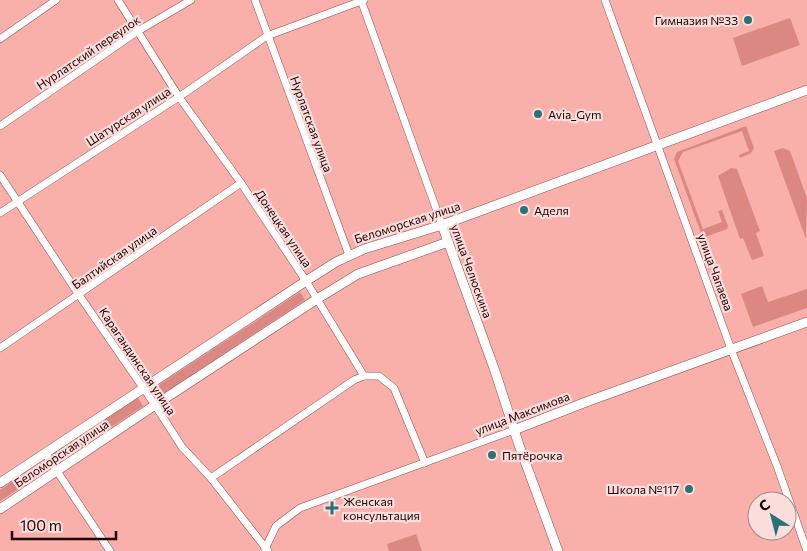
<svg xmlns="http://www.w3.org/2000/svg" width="807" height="551" viewBox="0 0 807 551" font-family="Commissioner,sans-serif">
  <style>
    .green { fill: #db8883 }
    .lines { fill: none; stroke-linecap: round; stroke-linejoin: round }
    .minor-casing { stroke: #994846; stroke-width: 8 }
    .major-casing { stroke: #994846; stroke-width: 10 }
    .minor { stroke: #fff; stroke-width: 7 }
    .major { stroke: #fff; stroke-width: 9 }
    .poi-dot { fill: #287278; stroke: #fbdddb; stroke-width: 2 }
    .labels { text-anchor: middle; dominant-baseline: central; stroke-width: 4.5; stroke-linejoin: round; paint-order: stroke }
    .poi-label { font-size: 12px; fill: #1f0203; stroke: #fbdddb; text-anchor: start }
    .street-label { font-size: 12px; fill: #1f0203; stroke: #fbdddb }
  </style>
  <rect width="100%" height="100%" fill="#f9afaa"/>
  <g class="green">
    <path d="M790,18L800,45L742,66L733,38Z"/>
    <path d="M746,126L754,148L751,153L740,158L739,155L749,151L742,131L683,152L678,161L703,229L722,222L718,211L722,210L728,226L727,229L705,237L702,236L674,159L677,152Z"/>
    <path d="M783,148L790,151L807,198L806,239L774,151Z"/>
    <path d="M731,168L737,169L760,231L756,233L764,256L752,260L743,238L740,239L718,176Z"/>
    <path d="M762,286L768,302L807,289V308L753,327L741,294Z"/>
    <path d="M300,292L305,300L165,393H162L159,387L160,384Z"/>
    <path d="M138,398L143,406L57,463L51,455Z"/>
    <path d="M43,462L48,470L0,501V490Z"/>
    <path d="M416,534L422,551H389L387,544Z"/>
  </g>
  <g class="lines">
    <g class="minor-casing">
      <g id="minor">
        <path d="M118,0L179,97L241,183L306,281L364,376H379L394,388L425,463"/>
        <path d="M255,0L349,255"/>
        <path d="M361,0L442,225"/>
        <path d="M605,0L731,349L777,466L807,551"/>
        <path d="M0,39L56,0"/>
        <path d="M0,126L138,31L191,0"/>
        <path d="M0,175L79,295L155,405L182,447L211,478L268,551"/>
        <path d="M0,213L179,97L267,36L364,0"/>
        <path d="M0,348L241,183"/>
        <path d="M45,453L110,551"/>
        <path d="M211,478L354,380L364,376"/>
        <path d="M265,549L276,526L300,508L514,430"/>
      </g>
    </g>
    <g class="major-casing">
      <g id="major">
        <path d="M442,225L495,371L519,445L558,551"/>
        <path d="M514,430L586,402L807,322"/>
        <path d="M0,483L306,281L336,262L364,249L442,225L807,90"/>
        <path d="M0,509L155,405L317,299L358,274L448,242"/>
      </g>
    </g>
    <use href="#minor" class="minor"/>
    <use href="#major" class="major"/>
  </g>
  <g class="poi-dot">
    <circle cx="748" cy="20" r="5"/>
    <circle cx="538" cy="114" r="5"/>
    <circle cx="524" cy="210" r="5"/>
    <circle cx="492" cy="455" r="5"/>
    <circle cx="689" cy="489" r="5"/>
    <path d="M329.5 500.5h5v5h5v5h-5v5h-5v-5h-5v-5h5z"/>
  </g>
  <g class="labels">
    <g class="poi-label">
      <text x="738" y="20" text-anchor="end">Гимназия №33</text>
      <text x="548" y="114">Avia_Gym</text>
      <text x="534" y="210">Аделя</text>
      <text x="502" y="455">Пятёрочка</text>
      <text x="679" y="489" text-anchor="end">Школа №117</text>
      <text x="343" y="501">Женская<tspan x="343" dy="14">консультация</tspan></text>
    </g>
    <g class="street-label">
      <text transform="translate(88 52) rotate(-34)">Нурлатский переулок</text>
      <text transform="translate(128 116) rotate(-33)">Шатурская улица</text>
      <text transform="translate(312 124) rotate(70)">Нурлатская улица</text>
      <text transform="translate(407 222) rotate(-18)">Беломорская улица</text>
      <text transform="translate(284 228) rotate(56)">Донецкая улица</text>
      <text transform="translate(114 257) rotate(-35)">Балтийская улица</text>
      <text transform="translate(472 271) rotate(70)">улица Челюскина</text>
      <text transform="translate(716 272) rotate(70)">улица Чапаева</text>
      <text transform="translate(138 361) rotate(56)">Карагандинская улица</text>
      <text transform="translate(522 413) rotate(-21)">улица Максимова</text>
      <text transform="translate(61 453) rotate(-34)">Беломорская улица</text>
    </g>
  </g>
  <g transform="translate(772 516) rotate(324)"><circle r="24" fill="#fbdddb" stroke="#a38585"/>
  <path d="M0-4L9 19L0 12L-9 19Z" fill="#287278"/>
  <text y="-8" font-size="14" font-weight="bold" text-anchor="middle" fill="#1f0203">С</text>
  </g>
  <path d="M12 531v8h104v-8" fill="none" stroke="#1f0203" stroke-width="2.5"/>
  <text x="20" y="531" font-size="15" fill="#1f0203" stroke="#fbdddb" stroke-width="4" paint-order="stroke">100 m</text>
</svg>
